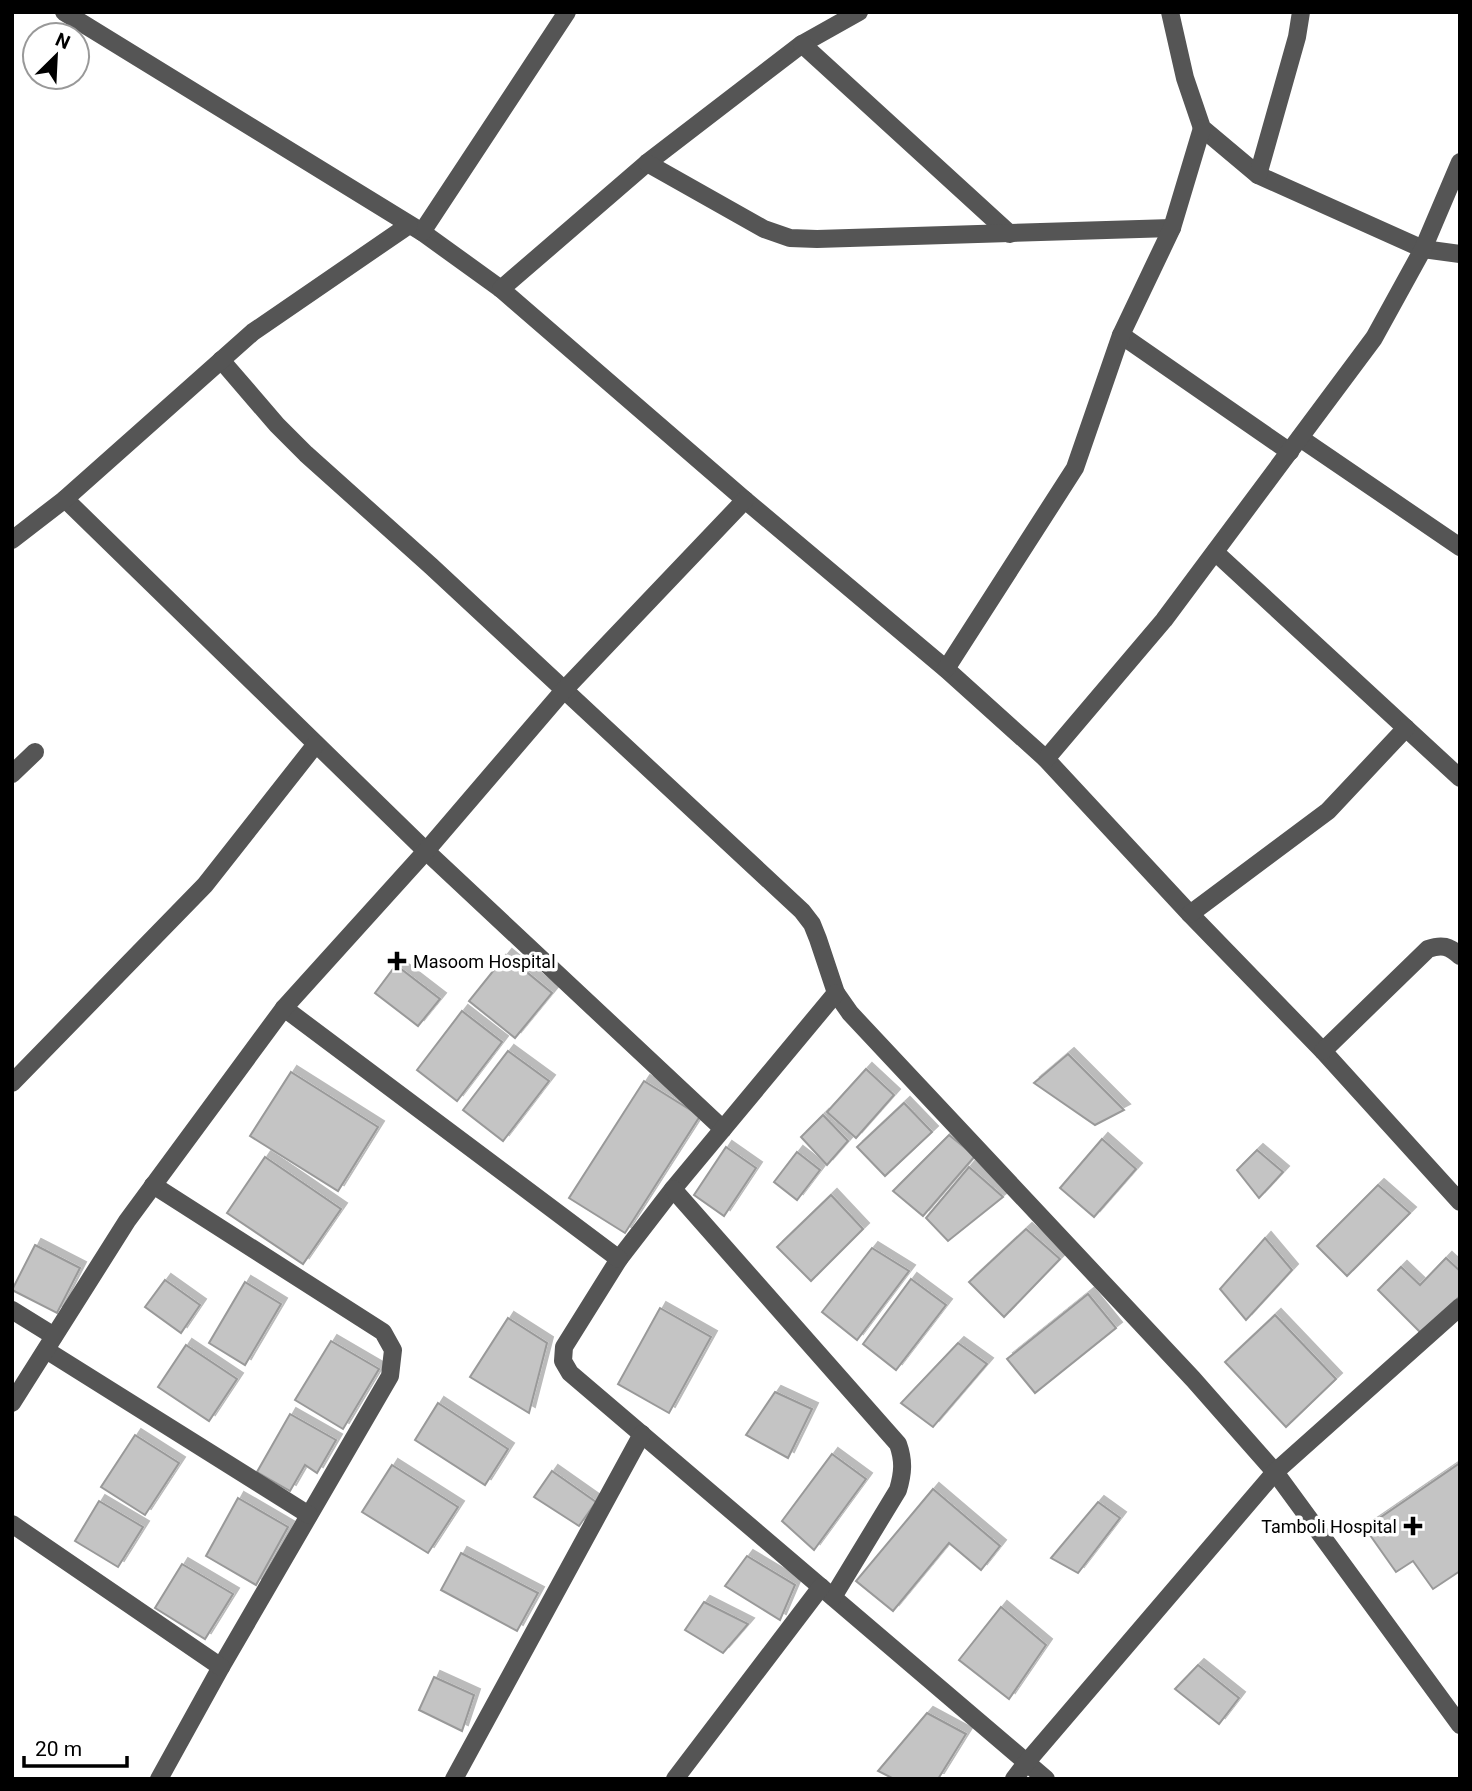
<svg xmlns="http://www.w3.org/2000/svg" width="1472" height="1791" viewBox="0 0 1472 1791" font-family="Roboto,sans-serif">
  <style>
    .building { fill: #c4c4c4; stroke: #999; stroke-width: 2; filter: url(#shadow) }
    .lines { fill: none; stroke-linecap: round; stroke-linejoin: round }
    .minor { stroke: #555; stroke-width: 18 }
    .poi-dot { fill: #000; stroke: #fff; stroke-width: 2.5 }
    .labels { text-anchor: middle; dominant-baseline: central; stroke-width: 7; stroke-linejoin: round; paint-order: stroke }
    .poi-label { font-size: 18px; fill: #000; stroke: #fff; text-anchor: start }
  </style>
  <defs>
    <filter id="shadow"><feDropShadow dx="6" dy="-6" stdDeviation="0" flood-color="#0004"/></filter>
  </defs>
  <rect width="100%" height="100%" fill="#fff"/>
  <g class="building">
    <path d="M506,955L552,993L515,1038L469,1001Z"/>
    <path d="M396,965L440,999L418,1026L375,993Z"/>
    <path d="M462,1011L502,1042L457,1101L417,1070Z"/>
    <path d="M508,1051L549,1081L503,1141L463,1110Z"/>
    <path d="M1068,1054L1124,1110L1095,1125L1034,1083Z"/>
    <path d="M866,1069L894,1095L856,1138L827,1112Z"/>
    <path d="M291,1072L378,1127L338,1191L250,1136Z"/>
    <path d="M644,1081L700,1116L625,1233L569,1198Z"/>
    <path d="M904,1103L932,1132L885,1176L857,1147Z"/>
    <path d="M823,1115L848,1141L827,1165L801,1137Z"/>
    <path d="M949,1135L975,1156L923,1216L893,1191Z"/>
    <path d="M1102,1139L1136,1169L1094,1217L1060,1188Z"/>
    <path d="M726,1147L756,1168L724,1216L694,1195Z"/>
    <path d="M1257,1150L1283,1172L1259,1198L1237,1170Z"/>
    <path d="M797,1152L820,1170L797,1200L774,1182Z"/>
    <path d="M265,1157L341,1209L303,1264L227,1213Z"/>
    <path d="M969,1167L1003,1197L948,1241L926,1218Z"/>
    <path d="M1378,1185L1410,1213L1347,1276L1317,1246Z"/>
    <path d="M831,1195L863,1229L811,1281L777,1247Z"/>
    <path d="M1026,1229L1060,1259L1004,1317L969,1282Z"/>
    <path d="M1265,1238L1292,1270L1246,1320L1220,1289Z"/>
    <path d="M35,1245L80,1268L57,1313L12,1290Z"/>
    <path d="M872,1248L909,1271L857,1340L822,1312Z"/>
    <path d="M1446,1258L1460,1271V1296L1422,1334L1378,1290L1401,1267L1420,1285Z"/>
    <path d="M911,1279L946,1305L896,1370L863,1344Z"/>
    <path d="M165,1280L200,1305L181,1333L145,1307Z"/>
    <path d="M245,1282L281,1304L245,1365L209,1343Z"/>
    <path d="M1088,1294L1116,1328L1035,1393L1007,1359Z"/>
    <path d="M660,1308L711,1337L669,1413L618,1384Z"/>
    <path d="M1275,1315L1336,1379L1286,1427L1225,1362Z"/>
    <path d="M508,1318L547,1343L529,1413L470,1377Z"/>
    <path d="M331,1341L379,1369L343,1429L295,1400Z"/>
    <path d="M958,1343L987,1364L933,1427L901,1403Z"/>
    <path d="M186,1345L237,1379L209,1421L158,1387Z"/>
    <path d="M775,1392L812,1409L788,1458L746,1435Z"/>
    <path d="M438,1403L508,1449L485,1485L415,1440Z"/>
    <path d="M290,1414L336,1440L317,1473L305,1465L290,1491L257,1472Z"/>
    <path d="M135,1435L179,1463L145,1515L101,1487Z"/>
    <path d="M832,1454L866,1479L814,1550L782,1521Z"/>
    <path d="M1460,1463V1571L1433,1589L1413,1561L1396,1572L1365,1528Z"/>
    <path d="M392,1465L458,1507L428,1553L362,1512Z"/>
    <path d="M552,1471L596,1502L579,1526L534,1497Z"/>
    <path d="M933,1489L1000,1546L981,1570L949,1543L893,1611L856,1581Z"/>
    <path d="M238,1498L288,1527L256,1585L206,1556Z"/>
    <path d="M99,1501L143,1527L118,1567L75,1541Z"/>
    <path d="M1098,1502L1120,1518L1078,1573L1051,1558Z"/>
    <path d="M461,1553L538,1593L517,1631L441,1590Z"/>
    <path d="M747,1556L795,1585L780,1620L725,1586Z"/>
    <path d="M182,1564L233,1594L205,1639L155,1608Z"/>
    <path d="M704,1602L748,1624L723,1653L685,1630Z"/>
    <path d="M1001,1607L1046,1645L1009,1699L959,1660Z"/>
    <path d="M1198,1665L1239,1698L1219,1724L1175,1689Z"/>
    <path d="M434,1677L474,1695L462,1731L419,1710Z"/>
    <path d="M927,1713L966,1734L938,1779H894L878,1771Z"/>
  </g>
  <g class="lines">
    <g class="minor">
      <path d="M64,12L422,232L501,289"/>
      <path d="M859,12L802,44L647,163L501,289L745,500L946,669L1046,759L1190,914L1323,1051L1460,1202"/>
      <path d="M1170,12L1185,78L1202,128L1258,175L1423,249L1460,254"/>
      <path d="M802,44L1010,234"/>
      <path d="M647,163L764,229L790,238L817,239L1172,228"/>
      <path d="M1258,175L1297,37L1301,12"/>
      <path d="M422,232L567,12"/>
      <path d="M1121,335L1290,452"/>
      <path d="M221,360L277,425L306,454L431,566L802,911L812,924L818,939L836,993L850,1013L1193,1379L1275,1472L1460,1725"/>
      <path d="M1300,438L1460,547"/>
      <path d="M65,499L426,851L723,1129"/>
      <path d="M12,540L65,499L253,332L409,225"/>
      <path d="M1215,552L1460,778"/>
      <path d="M946,669L1075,468L1121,335L1172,228L1202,128"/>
      <path d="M1046,759L1164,620L1374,338L1423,249L1460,162"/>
      <path d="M12,774L35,752"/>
      <path d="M1190,914L1328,811L1406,728"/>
      <path d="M836,993L673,1189L619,1259L564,1347L563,1361L570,1373L1046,1779"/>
      <path d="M284,1008L619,1259"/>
      <path d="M1323,1051L1428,949C1442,944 1449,946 1460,956"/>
      <path d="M12,1083L205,885L316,744"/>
      <path d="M153,1185L383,1332L393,1350L390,1376L221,1667L159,1779"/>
      <path d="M673,1189L898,1444C904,1461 903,1473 898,1490L833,1597"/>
      <path d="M12,1310L54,1336"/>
      <path d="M46,1350L309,1515"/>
      <path d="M12,1403L127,1221L284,1008L426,851L564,690L745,500"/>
      <path d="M12,1524L221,1667"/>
      <path d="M454,1779L642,1434"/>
      <path d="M675,1779L821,1587"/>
      <path d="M1014,1779L1026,1763L1275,1472L1460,1307"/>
    </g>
  </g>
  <g class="poi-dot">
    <path d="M393.5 950.5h7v7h7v7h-7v7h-7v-7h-7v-7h7z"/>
    <path d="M1409.5 1515.5h7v7h7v7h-7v7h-7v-7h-7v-7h7z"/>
  </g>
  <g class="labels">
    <g class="poi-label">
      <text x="413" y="961">Masoom Hospital</text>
      <text x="1397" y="1526" text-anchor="end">Tamboli Hospital</text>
    </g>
  </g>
  <rect width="1472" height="1791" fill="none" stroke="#000000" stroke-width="28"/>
  <g transform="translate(56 56) rotate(24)"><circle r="33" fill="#ffffff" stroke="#999999" stroke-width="2"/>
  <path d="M0-5L12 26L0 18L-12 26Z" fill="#000000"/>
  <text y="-10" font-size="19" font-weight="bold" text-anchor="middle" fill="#000000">N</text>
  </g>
  <path d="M24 1756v10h103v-10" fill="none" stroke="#000000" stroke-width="3.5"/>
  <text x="35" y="1756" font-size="21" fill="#000000" stroke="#ffffff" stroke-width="5" paint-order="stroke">20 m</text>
</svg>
